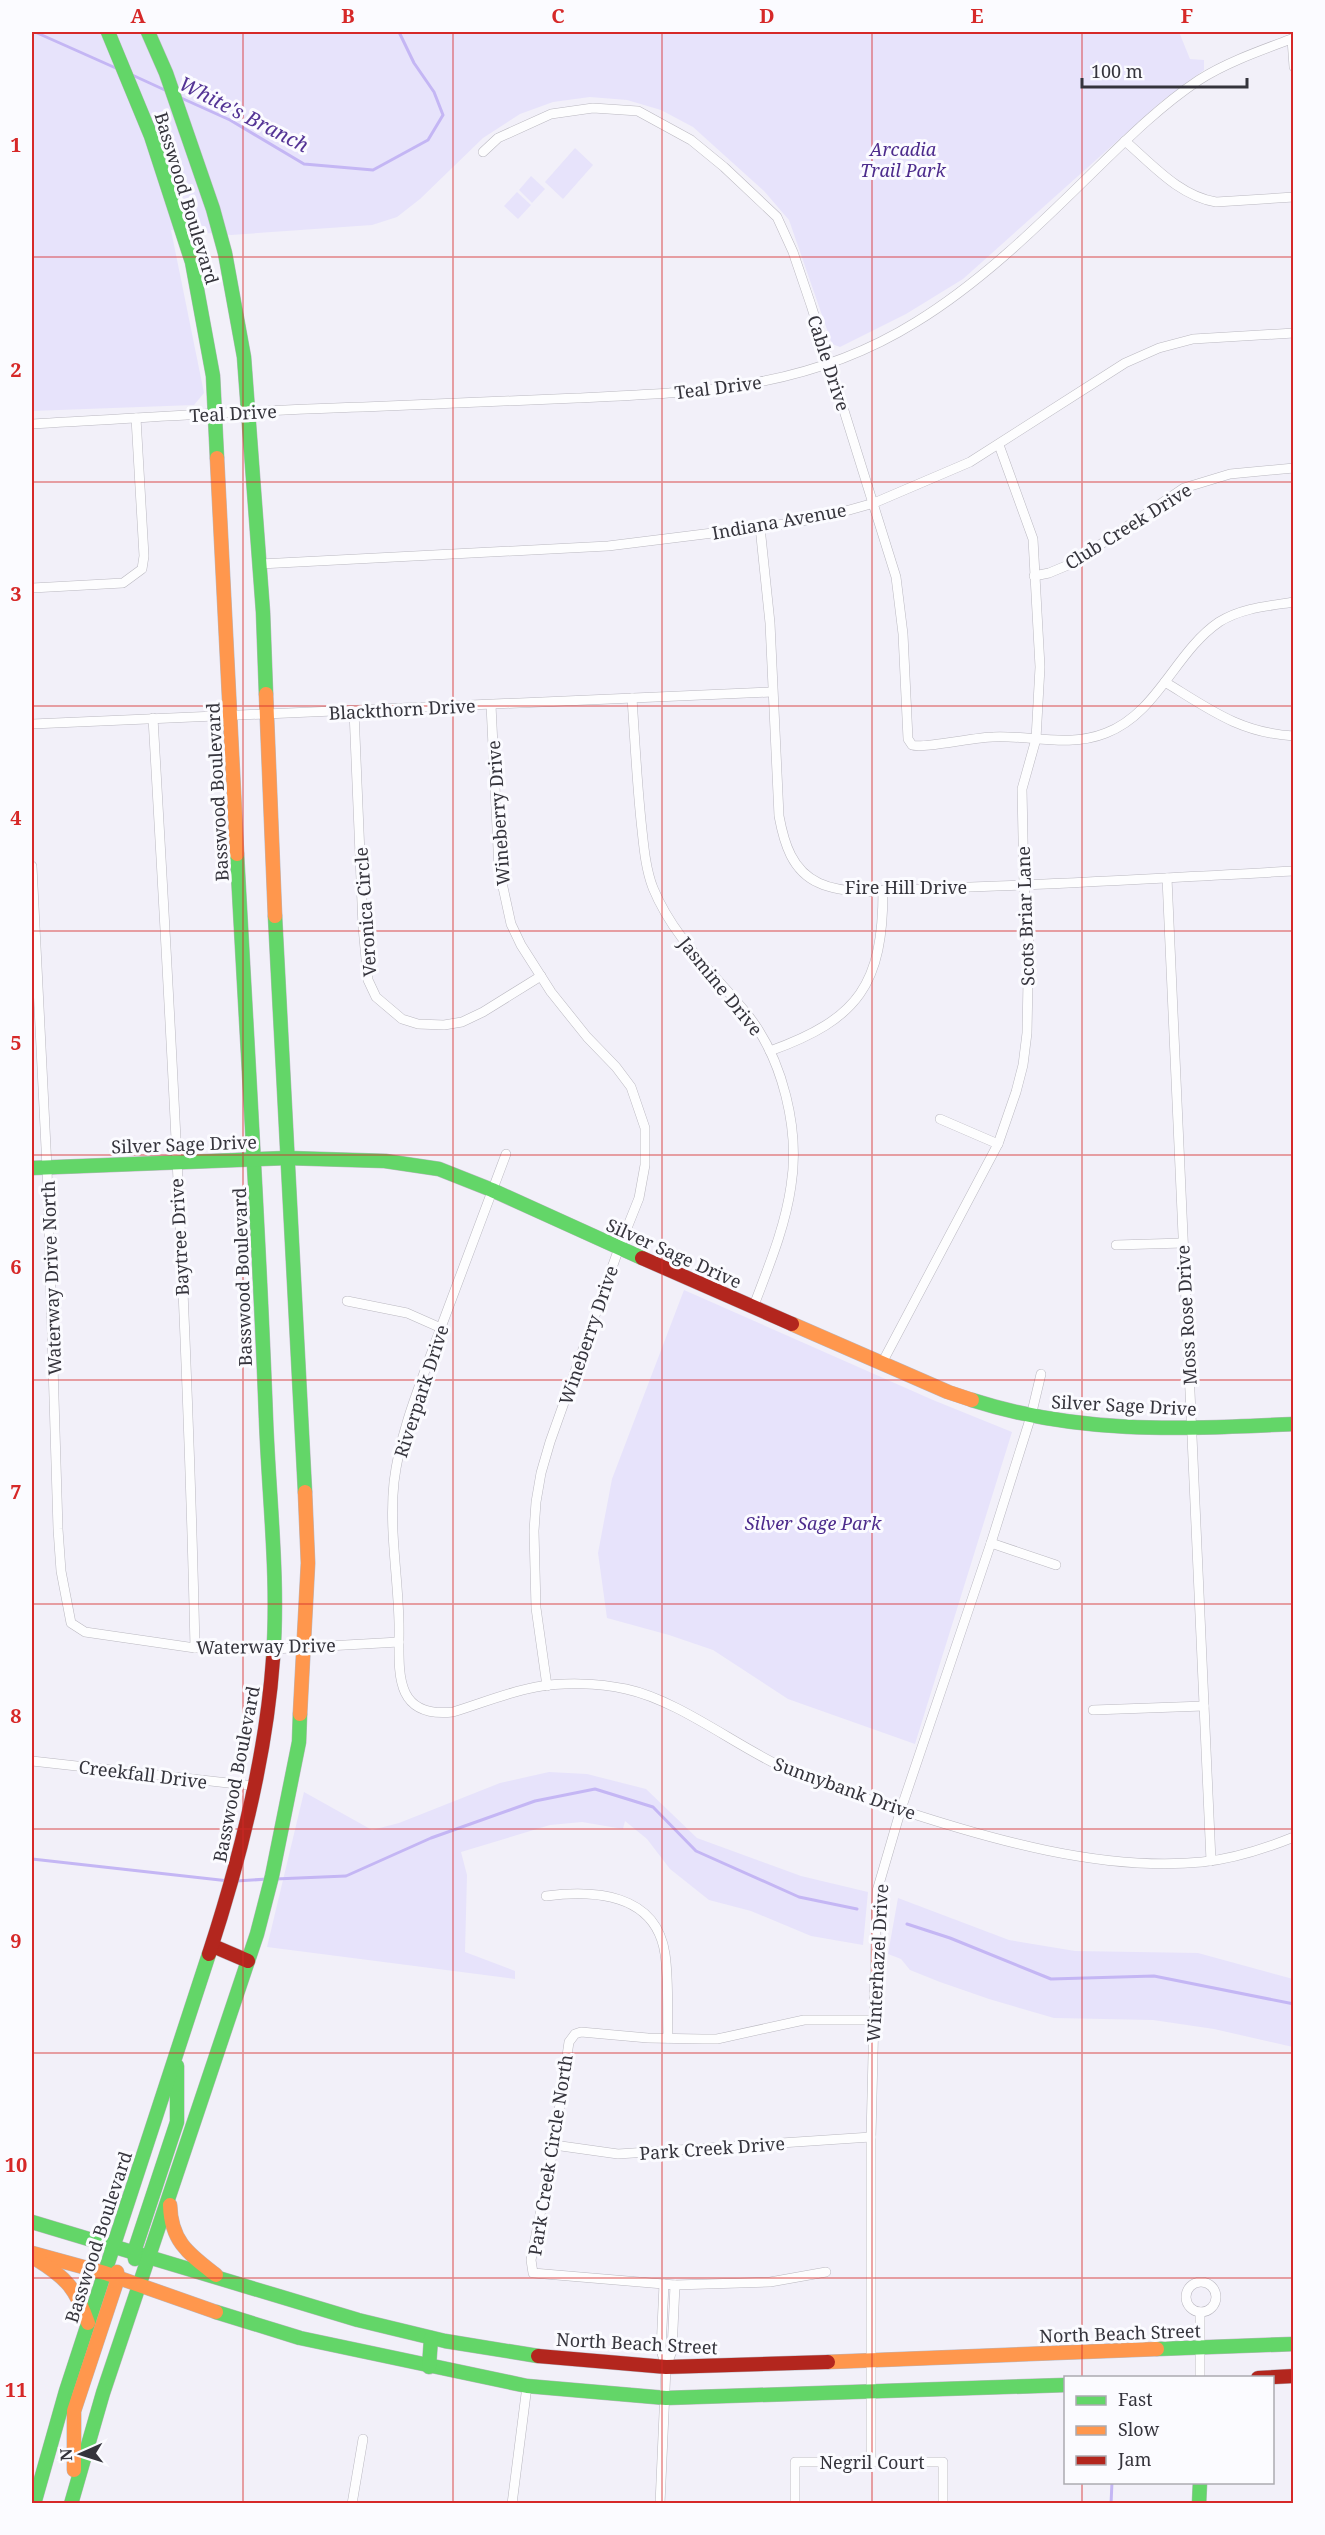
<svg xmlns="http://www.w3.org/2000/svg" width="1325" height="2535" viewBox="0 0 1325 2535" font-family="'Noto Serif',serif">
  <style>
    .green { fill: #e7e3fb }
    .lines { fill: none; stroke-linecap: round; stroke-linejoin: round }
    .stream { stroke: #c4b6f4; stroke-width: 3 }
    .street-casing { stroke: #bab8c0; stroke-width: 10 }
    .fast-casing { stroke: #bab8c0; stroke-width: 15 }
    .slow-casing { stroke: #bab8c0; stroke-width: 15 }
    .jam-casing { stroke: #bab8c0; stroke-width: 15 }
    .street { stroke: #fdfdfe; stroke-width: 9 }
    .fast { stroke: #63d668; stroke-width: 14 }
    .slow { stroke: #ff974d; stroke-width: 14 }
    .jam { stroke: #b3261e; stroke-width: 14 }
    .grid { fill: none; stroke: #d62828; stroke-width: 1.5; stroke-opacity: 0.55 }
    .labels { text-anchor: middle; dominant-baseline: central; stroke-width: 6; stroke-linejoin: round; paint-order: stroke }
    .park-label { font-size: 18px; font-style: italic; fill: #4c2b8c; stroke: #fbfbff }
    .street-label { font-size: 18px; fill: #35343c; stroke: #fbfbff }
    .water-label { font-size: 20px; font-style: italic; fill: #543495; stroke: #fbfbff }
    .neatline { fill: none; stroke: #d62828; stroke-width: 2 }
    .grid-label { font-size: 20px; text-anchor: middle; font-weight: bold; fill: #d62828 }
  </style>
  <rect width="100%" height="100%" fill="#f2f0f9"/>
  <g class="green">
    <path d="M32,32H1179L1190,59L1204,60V70L1162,101L963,279L906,314L840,347L832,344L789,220L764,191L693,127L661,110L627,100L590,97L553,102L520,114L483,138L420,199L397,217L372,225L231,235L171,230L204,393L194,405L32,411Z"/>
    <path d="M575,148L593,165L563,199L545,182Z"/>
    <path d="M531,176L545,189L532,203L519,190Z"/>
    <path d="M517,192L531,205L518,219L504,206Z"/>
    <path d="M684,1290L933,1400L1012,1432L915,1744L788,1699L713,1650L669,1635L607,1618L598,1553L612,1479Z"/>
    <path d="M549,1772L587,1774L646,1789L697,1838L801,1876L868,1892L863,1945L811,1936L751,1911L709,1900L670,1869L647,1839L625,1821L623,1829L582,1822L550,1825L461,1852L467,1875L465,1952L515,1971V1979L267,1947L304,1792L372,1830L399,1823L500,1783Z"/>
    <path d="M898,1898L1009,1940L1075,1951L1198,1953L1293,1979V2047L1214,2029L1153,2020L1054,2018L989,1999L940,1982L910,1970L901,1959L888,1954Z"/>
  </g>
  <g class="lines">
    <g class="stream">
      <path d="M35,32L118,69"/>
      <path d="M130,74L167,91"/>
      <path d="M179,97L230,120L304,164L373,170L428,140L443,115L434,92L414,63L399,32"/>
      <path d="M32,1859L229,1881"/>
      <path d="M275,1879L346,1876L431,1838L535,1801L595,1789L653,1807L696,1851L799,1897L857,1909"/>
      <path d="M236,1881L268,1879"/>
      <path d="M907,1924L950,1938L1051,1979L1154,1976L1294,2004"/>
      <path d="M1111,2504L1112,2482"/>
    </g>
    <g class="street-casing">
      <g id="street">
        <path d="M1292,39L1294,67"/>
        <path d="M1125,141C1152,164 1179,196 1216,202L1294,197"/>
        <path d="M483,152L498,138L551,114L593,108L638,111L691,140L724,167L777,217L793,252L811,305L896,577L903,634L908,739L912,745C921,749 976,737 993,737C1031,735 1068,748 1106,733C1158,713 1175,652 1219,622C1241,608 1268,606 1294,602"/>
        <path d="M32,424C142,418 252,410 363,407C434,404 505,401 577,398C700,392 807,390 916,322C978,284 1033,231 1085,180C1121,145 1157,108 1199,80C1227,62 1262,50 1294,38"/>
        <path d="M760,527L770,623L779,816C784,843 792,871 819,883C851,898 907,889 942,888C1059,885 1176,877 1294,871"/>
        <path d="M260,564L608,546L785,524L828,516L874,503L970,462L1125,363L1159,348L1193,339L1294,333"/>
        <path d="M1034,576L1049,573L1073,563L1184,488L1230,474L1294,468"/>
        <path d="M32,588L123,583L142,569L144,556L136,418"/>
        <path d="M1165,682C1209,709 1240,733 1294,736"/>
        <path d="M632,698C635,742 637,786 642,830C644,849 646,870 653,888C674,939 713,972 747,1014C783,1059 800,1130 791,1186C785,1228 768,1268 753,1308"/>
        <path d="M491,705L499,869L511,924L521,945L551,992L587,1037L616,1067L631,1087L645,1128V1165L639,1198L619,1248L550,1442L541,1473L536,1502L534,1531L536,1608L547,1686"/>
        <path d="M354,711L363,927L368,980L376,997L402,1019L418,1024L444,1025L462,1022L483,1012L541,976"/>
        <path d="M153,718C171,1028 188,1338 195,1648"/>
        <path d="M32,724L772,692"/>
        <path d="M32,866L47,1168L58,1529L61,1571L71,1623L85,1632L195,1648L274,1649L399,1642"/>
        <path d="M1167,878L1211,1861"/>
        <path d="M770,1051C859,1019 883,984 883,890"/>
        <path d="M940,1119L998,1144"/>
        <path d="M506,1154C483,1215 460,1276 437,1338C420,1385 400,1432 394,1482C389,1529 398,1576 399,1623C400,1666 390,1719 453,1712C480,1704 508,1692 536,1687C564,1682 598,1683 626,1689C677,1700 732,1743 780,1766C817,1783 856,1795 895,1808C989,1839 1103,1872 1202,1862C1233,1859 1264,1849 1294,1837"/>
        <path d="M1116,1245L1183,1243"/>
        <path d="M347,1301L407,1313L441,1328"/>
        <path d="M882,1363L998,1144L1016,1092L1023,1065L1027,1033L1029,927L1024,885L1022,789L1036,739L1040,667L1033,539L999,445"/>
        <path d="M991,1543L1056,1565"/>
        <path d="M1093,1710L1204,1706"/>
        <path d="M32,1761L255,1786"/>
        <path d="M546,1896C594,1890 656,1893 665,1954C669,1981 667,2011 668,2038"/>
        <path d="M554,2145L618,2154L871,2137"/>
        <path d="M826,2272L770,2282L675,2285L533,2273L531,2260L554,2145L569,2042L575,2034L581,2032L648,2038L702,2039H717L804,2020H873"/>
        <circle cx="1201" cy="2297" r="15"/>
        <path d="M664,2284L661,2350L666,2367"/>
        <path d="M1200,2312V2378"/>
        <path d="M871,2462V2137L877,1891L901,1809L991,1543L1031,1416L1041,1374"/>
        <path d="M352,2504L363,2439"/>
        <path d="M512,2504L527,2386"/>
        <path d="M660,2504L666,2367L672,2351L675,2285"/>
        <path d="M795,2504V2462H943V2504"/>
      </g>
    </g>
    <g class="fast-casing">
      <g id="fast">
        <path d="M108,32L151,136L192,262L213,376L217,458"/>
        <path d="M148,32L166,73L213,209L225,253L244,357L263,612L266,694"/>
        <path d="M237,854C247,1043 259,1231 266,1419C269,1500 279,1579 273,1659"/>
        <path d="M275,916L305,1492"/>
        <path d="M32,1168L287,1158L385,1161L439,1169L492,1190L642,1258"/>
        <path d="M972,1400C1081,1435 1182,1429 1294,1424"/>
        <path d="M32,2222L358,2320L445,2341L538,2356"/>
        <path d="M135,2259L134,2252L177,2122V2066"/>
        <path d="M216,2312L300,2338L527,2386L666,2398L1066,2385"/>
        <path d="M1157,2349L1294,2344"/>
        <path d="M429,2367L431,2338"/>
        <path d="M34,2504L66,2391L209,1954"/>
        <path d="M71,2504L103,2393L257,1934L272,1876L299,1742L300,1714"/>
        <path d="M1199,2504L1200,2482"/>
      </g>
    </g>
    <g class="slow-casing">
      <g id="slow">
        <path d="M217,458L237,854"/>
        <path d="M266,694L275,916"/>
        <path d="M792,1324L948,1392L972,1400"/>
        <path d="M300,1714L308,1563L305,1492"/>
        <path d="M170,2205C171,2242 189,2254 216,2275"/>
        <path d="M32,2253L105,2273L216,2312"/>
        <path d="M36,2259C67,2278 76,2289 88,2323"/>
        <path d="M828,2362L1157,2349"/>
        <path d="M74,2470V2411L118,2278L117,2272"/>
      </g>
    </g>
    <g class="jam-casing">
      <g id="jam">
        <path d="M642,1258L792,1324"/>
        <path d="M213,1946L248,1961"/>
        <path d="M209,1954C240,1859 266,1759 273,1659"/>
        <path d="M538,2356L666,2367L828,2362"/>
        <path d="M1258,2378L1294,2376"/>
      </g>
    </g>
    <use href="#street" class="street"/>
    <use href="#fast" class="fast"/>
    <use href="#slow" class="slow"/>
    <use href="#jam" class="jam"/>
  </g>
  <path class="grid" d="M243,32V2504M453,32V2504M662,32V2504M872,32V2504M1082,32V2378M32,257H1294M32,482H1294M32,706H1294M32,931H1294M32,1155H1294M32,1380H1294M32,1604H1294M32,1829H1294M32,2053H1294M32,2278H1294M1082,2482V2504"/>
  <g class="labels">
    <g class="park-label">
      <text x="903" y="149">Arcadia<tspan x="903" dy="21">Trail Park</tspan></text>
      <text x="813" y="1523">Silver Sage Park</text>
    </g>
    <g class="street-label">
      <text transform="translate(187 198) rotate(73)">Basswood Boulevard</text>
      <text transform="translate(829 363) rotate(72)">Cable Drive</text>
      <text transform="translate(718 387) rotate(-7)">Teal Drive</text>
      <text transform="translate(233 413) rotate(-3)">Teal Drive</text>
      <text transform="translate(779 521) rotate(-10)">Indiana Avenue</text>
      <text transform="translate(1128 526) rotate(-32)">Club Creek Drive</text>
      <text transform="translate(402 709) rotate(-3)">Blackthorn Drive</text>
      <text transform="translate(217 792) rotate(-93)">Basswood Boulevard</text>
      <text transform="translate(498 813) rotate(-94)">Wineberry Drive</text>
      <text x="906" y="887">Fire Hill Drive</text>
      <text transform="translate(365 912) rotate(-94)">Veronica Circle</text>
      <text transform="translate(1025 916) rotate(-92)">Scots Briar Lane</text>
      <text transform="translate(721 986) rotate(51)">Jasmine Drive</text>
      <text transform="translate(184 1144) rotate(-2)">Silver Sage Drive</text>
      <text transform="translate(179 1237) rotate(-93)">Baytree Drive</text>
      <text transform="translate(674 1253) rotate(24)">Silver Sage Drive</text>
      <text transform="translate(242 1277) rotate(-92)">Basswood Boulevard</text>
      <text transform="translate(51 1278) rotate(-92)">Waterway Drive North</text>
      <text transform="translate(1186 1315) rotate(-93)">Moss Rose Drive</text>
      <text transform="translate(588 1335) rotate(-71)">Wineberry Drive</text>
      <text transform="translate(421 1391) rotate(-72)">Riverpark Drive</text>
      <text transform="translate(1124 1405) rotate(3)">Silver Sage Drive</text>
      <text transform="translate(266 1646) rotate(-1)">Waterway Drive</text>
      <text transform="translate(143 1774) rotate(7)">Creekfall Drive</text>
      <text transform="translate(236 1774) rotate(-79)">Basswood Boulevard</text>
      <text transform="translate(845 1788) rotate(20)">Sunnybank Drive</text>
      <text transform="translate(877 1963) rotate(-87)">Winterhazel Drive</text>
      <text transform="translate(712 2148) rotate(-4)">Park Creek Drive</text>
      <text transform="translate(550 2155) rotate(-81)">Park Creek Circle North</text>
      <text transform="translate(98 2237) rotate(-72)">Basswood Boulevard</text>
      <text transform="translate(1120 2333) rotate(-2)">North Beach Street</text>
      <text transform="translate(637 2343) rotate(3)">North Beach Street</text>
      <text x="872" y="2462">Negril Court</text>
    </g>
    <g class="water-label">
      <text transform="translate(244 114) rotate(27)">White's Branch</text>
    </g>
  </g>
  <rect width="1325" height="2535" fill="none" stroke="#fbfbff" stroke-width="66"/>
  <rect x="1064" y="2376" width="210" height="108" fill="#fbfbff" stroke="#acabb1" stroke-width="1.5"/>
  <rect x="1076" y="2396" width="30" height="9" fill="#63d668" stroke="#acabb1" stroke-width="1.5"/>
  <text x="1118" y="2406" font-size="18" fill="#35343c">Fast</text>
  <rect x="1076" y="2426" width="30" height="9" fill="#ff974d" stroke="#acabb1" stroke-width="1.5"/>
  <text x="1118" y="2436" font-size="18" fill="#35343c">Slow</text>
  <rect x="1076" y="2456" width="30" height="9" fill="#b3261e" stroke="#acabb1" stroke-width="1.5"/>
  <text x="1118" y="2466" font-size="18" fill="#35343c">Jam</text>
  <g transform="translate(81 2454) rotate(267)" stroke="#fbfbff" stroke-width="4.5" paint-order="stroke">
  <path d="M0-4.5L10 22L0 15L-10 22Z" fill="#35343c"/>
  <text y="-9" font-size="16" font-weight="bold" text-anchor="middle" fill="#35343c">N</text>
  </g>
  <path d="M1082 78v9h165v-9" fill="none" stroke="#35343c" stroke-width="3"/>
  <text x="1091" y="78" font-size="18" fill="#35343c" stroke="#fbfbff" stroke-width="4.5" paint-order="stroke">100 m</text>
  <rect x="33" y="33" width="1259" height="2469" class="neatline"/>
  <g class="grid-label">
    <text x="138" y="23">A</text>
    <text x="348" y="23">B</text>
    <text x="558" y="23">C</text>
    <text x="767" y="23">D</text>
    <text x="977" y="23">E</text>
    <text x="1187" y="23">F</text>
    <text x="16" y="152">1</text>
    <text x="16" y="377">2</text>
    <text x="16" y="601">3</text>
    <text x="16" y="825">4</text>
    <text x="16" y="1050">5</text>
    <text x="16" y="1274">6</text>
    <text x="16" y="1499">7</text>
    <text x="16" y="1723">8</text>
    <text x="16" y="1948">9</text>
    <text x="16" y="2172">10</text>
    <text x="16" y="2397">11</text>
  </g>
</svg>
